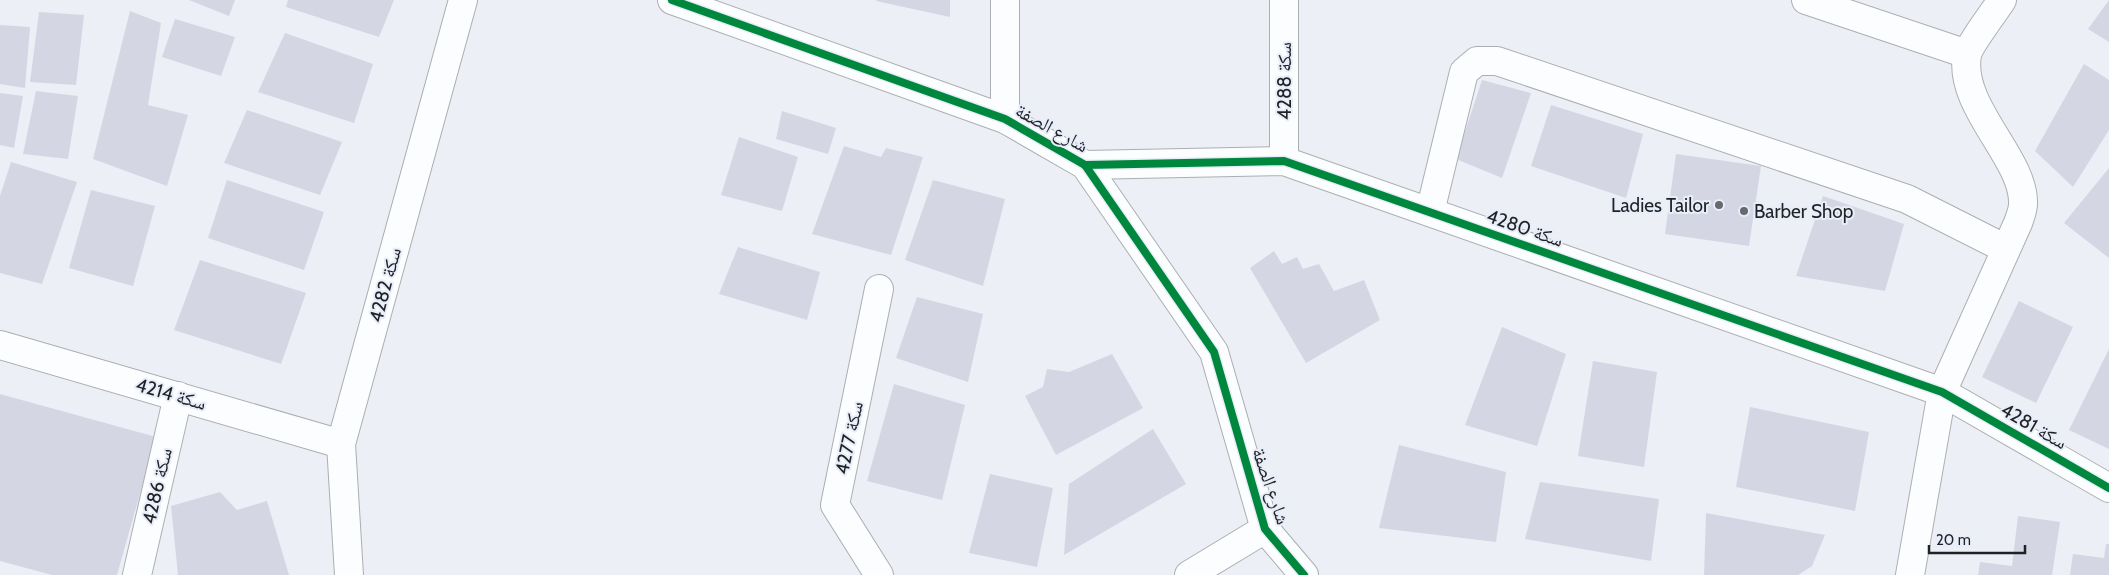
<svg xmlns="http://www.w3.org/2000/svg" width="2109" height="575" viewBox="0 0 2109 575" font-family="Cabin,'Noto Naskh Arabic',sans-serif">
  <style>
    .building { fill: #d5d6e4 }
    .lines { fill: none; stroke-linecap: round; stroke-linejoin: round }
    .minor-casing { stroke: #acaeb2; stroke-width: 30 }
    .minor { stroke: #fcfdfe; stroke-width: 28 }
    .cycleway-casing { stroke: #e8eef9; stroke-width: 11 }
    .cycleway { stroke: #00873e; stroke-width: 8 }
    .poi-dot { fill: #67696e; stroke: #e8eef9; stroke-width: 2 }
    .labels { text-anchor: middle; dominant-baseline: central; stroke-width: 4; stroke-linejoin: round; paint-order: stroke }
    .street-label { font-size: 19px; fill: #1f2125; stroke: #e8eef9 }
    .poi-label { font-size: 19px; fill: #1f2125; stroke: #e8eef9; text-anchor: end }
  </style>
  <rect width="100%" height="100%" fill="#eceff5"/>
  <g class="building">
    <path d="M189,0H235L229,16Z"/>
    <path d="M288,0H394L379,37L286,7Z"/>
    <path d="M877,0H950V17L876,1Z"/>
    <path d="M2109,0V42L2088,29Z"/>
    <path d="M130,11L161,23L148,105L188,115L167,186L93,159Z"/>
    <path d="M39,12L84,15L76,85L30,82Z"/>
    <path d="M175,19L235,37L221,76L162,57Z"/>
    <path d="M0,25L30,27L25,88L0,84Z"/>
    <path d="M285,33L373,64L354,123L258,92Z"/>
    <path d="M2084,64L2109,80V130L2073,187L2035,151Z"/>
    <path d="M1482,80L1531,93L1502,178L1456,159Z"/>
    <path d="M36,91L78,96L68,159L23,154Z"/>
    <path d="M0,93L23,96L14,148L0,145Z"/>
    <path d="M1551,105L1643,134L1626,198L1531,166Z"/>
    <path d="M247,110L342,142L320,195L224,163Z"/>
    <path d="M782,111L836,128L828,154L776,139Z"/>
    <path d="M739,137L798,157L782,211L721,195Z"/>
    <path d="M844,146L881,157L886,148L923,157L891,255L812,234Z"/>
    <path d="M1676,154L1761,166L1749,246L1665,234Z"/>
    <path d="M11,162L77,182L42,284L0,273V196Z"/>
    <path d="M2109,168V258L2064,223Z"/>
    <path d="M227,180L324,212L304,270L208,238Z"/>
    <path d="M933,180L1005,199L983,286L905,260Z"/>
    <path d="M91,190L155,206L133,286L69,268Z"/>
    <path d="M1823,196L1904,224L1885,291L1796,276Z"/>
    <path d="M738,247L820,272L807,320L719,294Z"/>
    <path d="M1274,251L1282,264L1297,257L1303,269L1319,264L1334,291L1364,280L1380,320L1306,363L1250,268Z"/>
    <path d="M200,260L306,293L281,364L174,330Z"/>
    <path d="M917,297L983,314L968,382L896,358Z"/>
    <path d="M2019,301L2073,327L2036,403L1982,377Z"/>
    <path d="M1502,327L1566,354L1537,446L1465,425Z"/>
    <path d="M2109,349V449L2069,430Z"/>
    <path d="M1112,354L1143,408L1056,455L1025,396L1043,387L1047,369L1069,372Z"/>
    <path d="M1593,361L1657,372L1644,467L1578,456Z"/>
    <path d="M894,384L965,405L942,500L867,481Z"/>
    <path d="M0,394L156,437L117,575H52L0,561Z"/>
    <path d="M1750,407L1869,432L1855,511L1736,487Z"/>
    <path d="M1153,429L1186,484L1064,555L1069,484Z"/>
    <path d="M1399,445L1506,472L1496,542L1379,528Z"/>
    <path d="M990,474L1053,488L1037,567L969,553Z"/>
    <path d="M1540,482L1659,499L1651,561L1525,539Z"/>
    <path d="M220,492L237,510L267,501L289,575H178L171,506Z"/>
    <path d="M1706,513L1825,535L1812,566L1798,575H1704Z"/>
    <path d="M2018,516L2060,522L2052,575H1978L1980,562L2012,566Z"/>
    <path d="M2106,544H2109V575H2070L2073,554L2104,558Z"/>
  </g>
  <g class="lines">
    <g class="minor-casing">
      <g id="minor">
        <path d="M672,0L1005,119L1085,165L1214,352L1265,529L1304,575"/>
        <path d="M1005,0V119"/>
        <path d="M1806,0L1967,54"/>
        <path d="M1284,161V0"/>
        <path d="M1085,165L1284,161L1942,392L2109,488"/>
        <path d="M1430,212L1464,72L1477,61H1497L1907,199L2006,249"/>
        <path d="M879,289L835,505L879,575"/>
        <path d="M0,345L341,444"/>
        <path d="M137,575L178,396"/>
        <path d="M349,575L341,444L463,0"/>
        <path d="M1189,575L1265,529"/>
        <path d="M1910,575L1942,392L2018,223C2020,217 2023,210 2023,204C2025,159 1958,107 1967,55C1969,45 1995,11 2002,0"/>
      </g>
    </g>
    <use href="#minor" class="minor"/>
    <g class="cycleway-casing">
      <g id="cycleway">
        <path d="M672,0L1005,119L1085,165L1214,352L1265,529L1304,575"/>
        <path d="M1085,165L1284,161L1942,392L2109,488"/>
      </g>
    </g>
    <use href="#cycleway" class="cycleway"/>
  </g>
  <g class="poi-dot">
    <circle cx="1719" cy="205" r="5"/>
    <circle cx="1744" cy="211" r="5"/>
  </g>
  <g class="labels">
    <g class="street-label">
      <text transform="translate(1284 81) rotate(-90)">سكة 4288</text>
      <text transform="translate(1052 128) rotate(29)">شارع الصفة</text>
      <text transform="translate(1525 228) rotate(19)">سكة 4280</text>
      <text transform="translate(385 285) rotate(-75)">سكة 4282</text>
      <text transform="translate(171 394) rotate(16)">سكة 4214</text>
      <text transform="translate(2034 426) rotate(30)">سكة 4281</text>
      <text transform="translate(849 438) rotate(-78)">سكة 4277</text>
      <text transform="translate(157 486) rotate(-77)">سكة 4286</text>
      <text transform="translate(1271 486) rotate(71)">شارع الصفة</text>
    </g>
    <g class="poi-label">
      <text x="1709" y="205">Ladies Tailor</text>
      <text x="1754" y="211" text-anchor="start">Barber Shop</text>
    </g>
  </g>
  <path d="M1929 545v8h96v-8" fill="none" stroke="#1f2125" stroke-width="2.5"/>
  <text x="1936" y="545" font-size="15" fill="#1f2125" stroke="#e8eef9" stroke-width="4" paint-order="stroke">20 m</text>
</svg>
